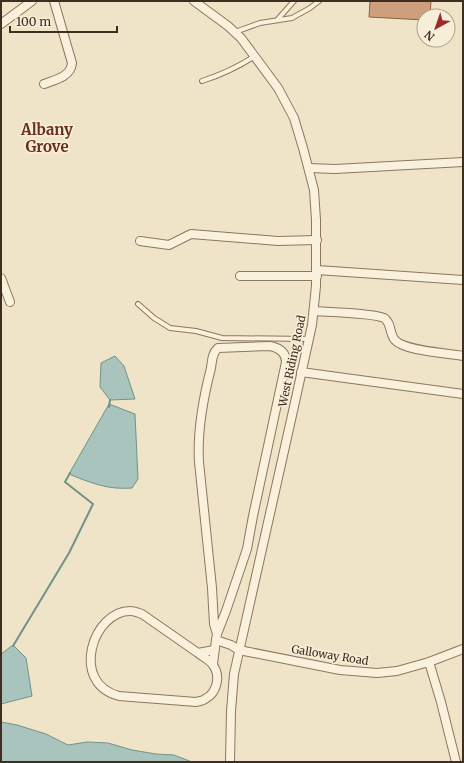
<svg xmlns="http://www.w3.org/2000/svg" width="464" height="763" viewBox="0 0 464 763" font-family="Merriweather,serif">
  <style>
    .water { fill: #a9c4bc; stroke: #6f938a }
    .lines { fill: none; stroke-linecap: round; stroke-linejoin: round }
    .stream { stroke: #6f938a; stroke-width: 2 }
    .building { fill: #cf9f7d; stroke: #8d5f41 }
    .service-casing { stroke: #8d765c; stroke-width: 6 }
    .minor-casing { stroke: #8d765c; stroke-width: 10 }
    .service { stroke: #faf1dc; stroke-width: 4 }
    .minor { stroke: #faf1dc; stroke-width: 8 }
    .labels { text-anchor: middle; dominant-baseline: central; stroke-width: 3.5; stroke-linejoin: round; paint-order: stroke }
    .street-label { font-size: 11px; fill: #3d2e20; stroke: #f7eed8 }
    .district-label { font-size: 15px; font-weight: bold; fill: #6b2e1e; stroke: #f7eed8 }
  </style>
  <rect width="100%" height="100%" fill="#f0e4c8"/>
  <g class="water">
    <path d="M115,356L124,366L135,399L110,400L100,387L101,363Z"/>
    <path d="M109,404L135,414L138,479L132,488C108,490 91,483 69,474Z"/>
    <path d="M13,645L26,658L32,696L1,704V654Z"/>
    <path d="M1,722L17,725L46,734L68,745L87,742L108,743L132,750L156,754L174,755L192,762H1Z"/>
  </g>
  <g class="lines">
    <g class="stream">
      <path d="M109,407L110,400"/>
      <path d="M13,646L69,553L93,504L65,482L70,473"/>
    </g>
  </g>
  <path class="building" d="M370,1H431L430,16H424V20L369,17Z"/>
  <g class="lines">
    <g class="service-casing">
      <g id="service">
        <path d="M278,19L294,1"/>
        <path d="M235,32L260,23L292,18L310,8L319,1"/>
        <path d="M202,81C221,75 238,67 255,56"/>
        <path d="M138,304L154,318L170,328L196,331L222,338L308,339"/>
      </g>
    </g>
    <g class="minor-casing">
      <g id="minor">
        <path d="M194,1L228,26L241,38L278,88L294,118L303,148L314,190L316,220V286L312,325L293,411L234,674L231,711L230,762"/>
        <path d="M1,24L32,1"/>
        <path d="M44,84C54,80 71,77 72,63L54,1"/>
        <path d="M309,168L335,169L463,162"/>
        <path d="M140,241L169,245L191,234L278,241L317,240"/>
        <path d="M317,270L463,280"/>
        <path d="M240,276H317"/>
        <path d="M1,278L10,302"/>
        <path d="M314,311C327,312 374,313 384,318C392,323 389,334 395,340C404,351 448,353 463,356"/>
        <path d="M301,372L463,394"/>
        <path d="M216,640L217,634L226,611L247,549L253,516L286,362C286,353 280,348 270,346L218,348C212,353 212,361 211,368C203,399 197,430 199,462L212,588L214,624L217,634"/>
        <path d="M198,653C203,657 210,660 213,665C221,676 217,693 205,699C203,701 199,701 196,702L119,696C69,683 93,610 131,611C134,611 139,613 142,614L198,653L214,650"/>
        <path d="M429,662L441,702L456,762"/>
        <path d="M213,664L216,640L231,645L239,650L340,670L377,673L397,671L429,662L463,649"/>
      </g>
    </g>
    <use href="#service" class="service"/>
    <use href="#minor" class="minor"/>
  </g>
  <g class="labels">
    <g class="street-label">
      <text transform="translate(292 361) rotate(-78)">West Riding Road</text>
      <text transform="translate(330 655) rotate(9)">Galloway Road</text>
    </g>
    <g class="district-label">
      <text x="47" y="129">Albany<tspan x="47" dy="17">Grove</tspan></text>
    </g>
  </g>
  <rect width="464" height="763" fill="none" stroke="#3d2e20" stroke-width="4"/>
  <g transform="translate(436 28) rotate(220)"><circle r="19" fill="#f7eed8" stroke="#ada18e"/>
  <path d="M0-3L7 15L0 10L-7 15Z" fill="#9e2a2b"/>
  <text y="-6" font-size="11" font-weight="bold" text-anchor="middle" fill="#3d2e20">N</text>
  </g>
  <path d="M10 26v6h107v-6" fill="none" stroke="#3d2e20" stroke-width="2"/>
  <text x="16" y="26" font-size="12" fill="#3d2e20" stroke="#f7eed8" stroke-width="3" paint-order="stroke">100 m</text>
</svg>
